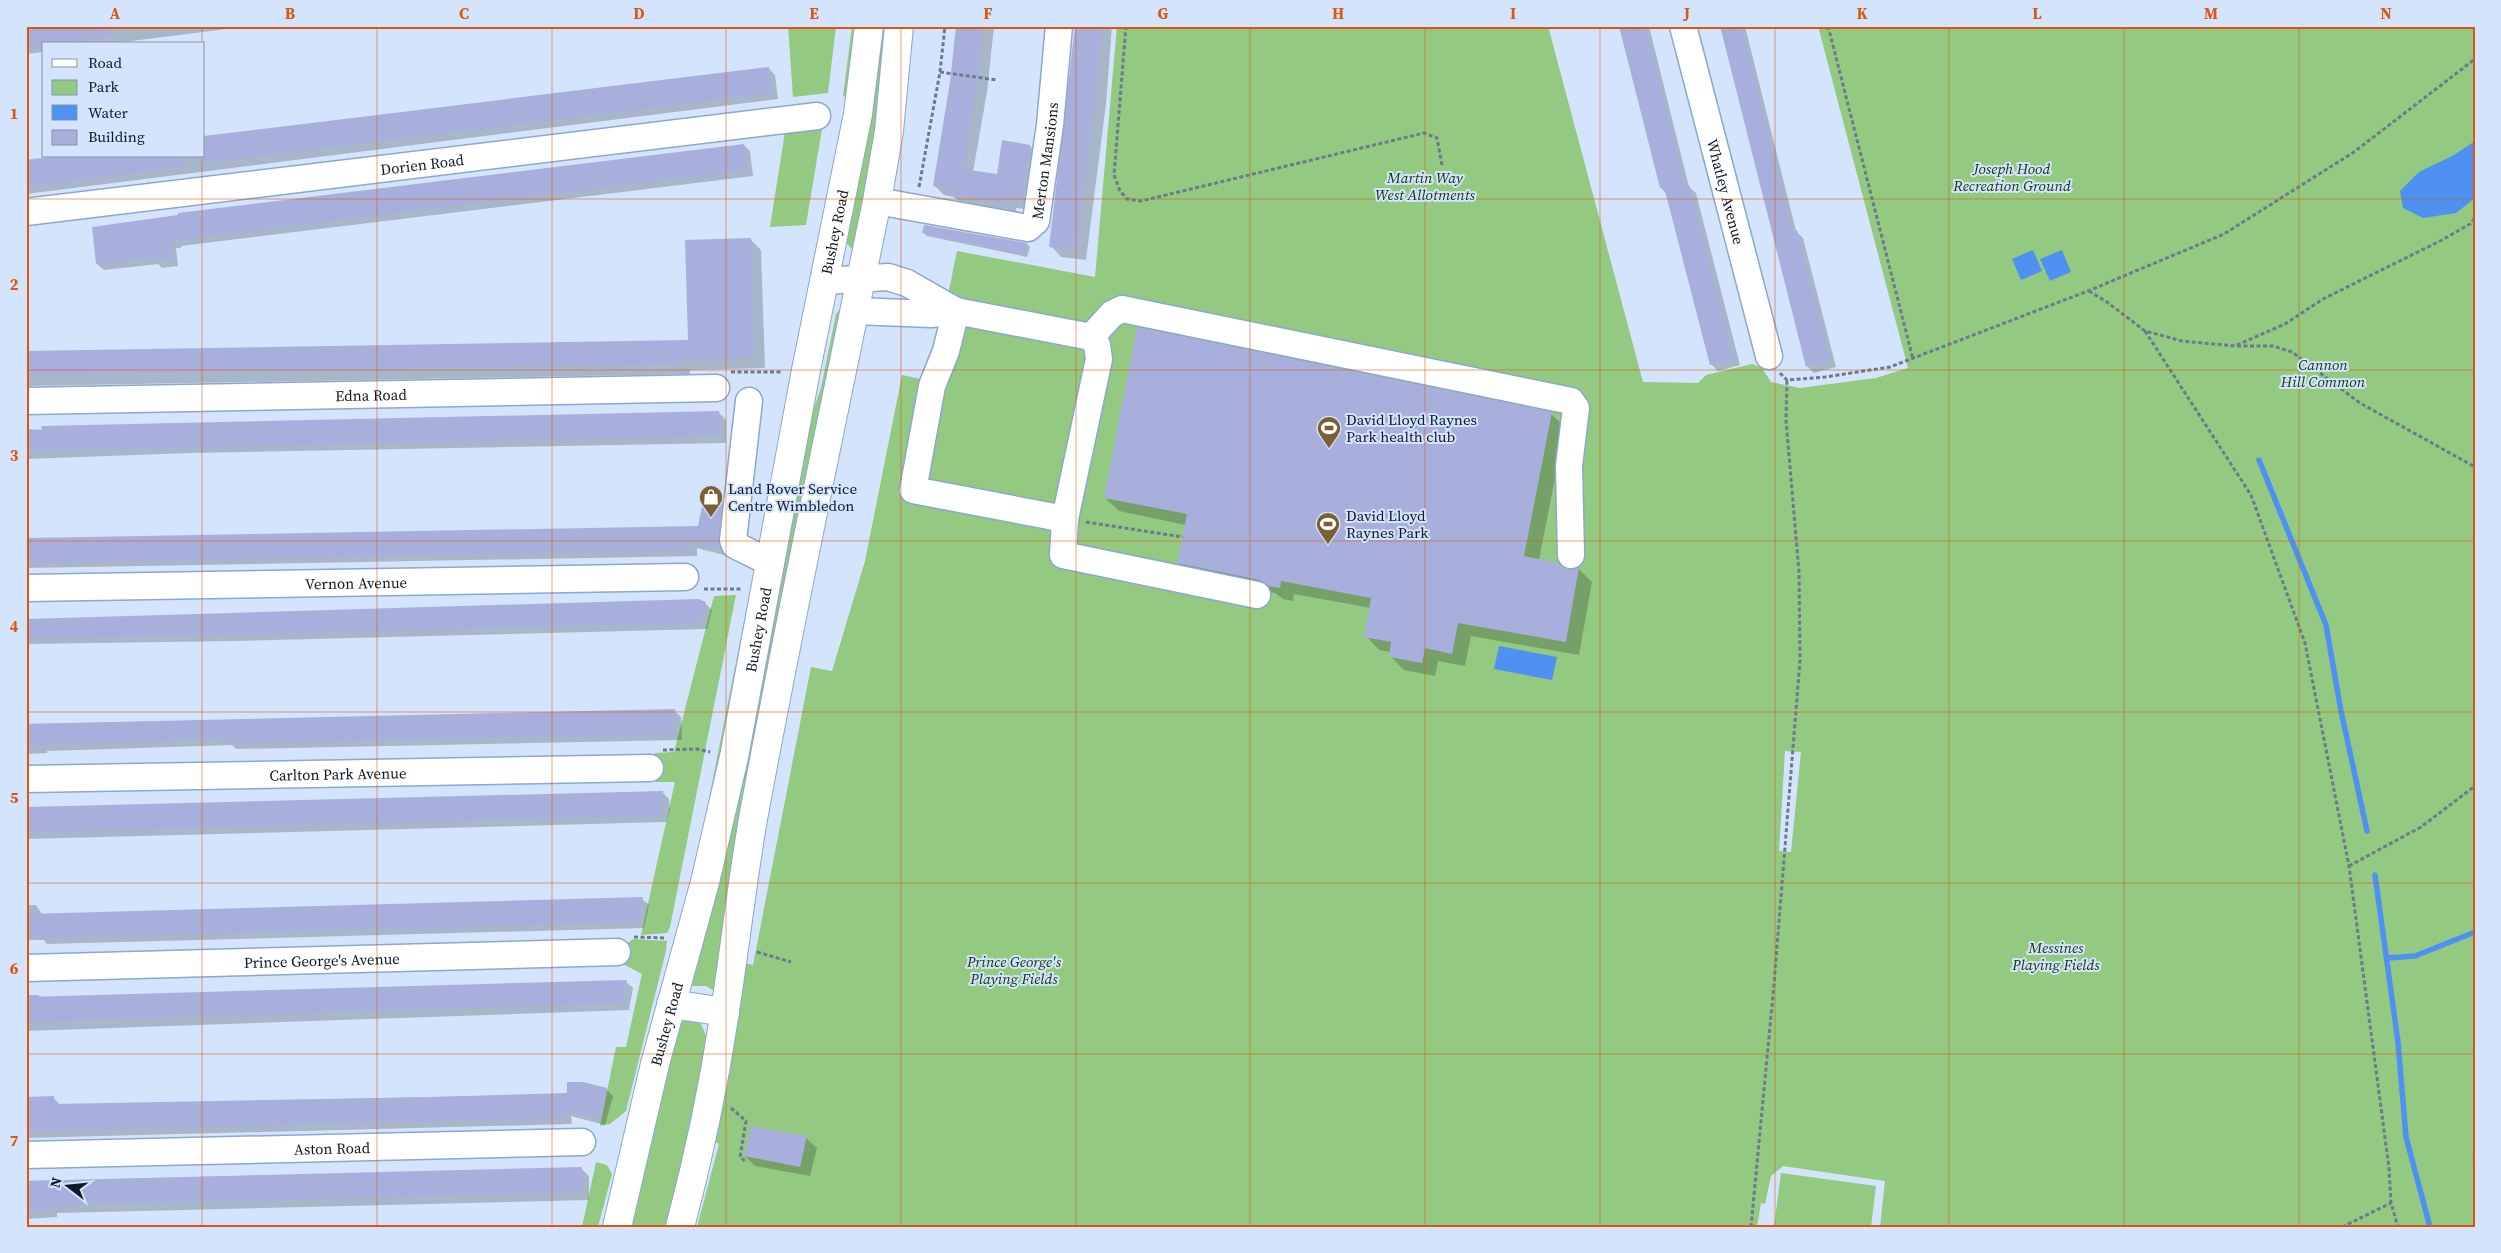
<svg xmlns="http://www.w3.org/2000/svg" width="2501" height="1253" viewBox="0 0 2501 1253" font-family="'Source Serif 4',serif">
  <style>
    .green { fill: #93c981; fill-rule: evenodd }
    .water { fill: #4f91f2 }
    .shadow { fill: #0003 }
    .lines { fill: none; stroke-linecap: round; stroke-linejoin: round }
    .stream { stroke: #4f91f2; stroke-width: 5.5 }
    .building { fill: #a9afdc }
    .minor-casing { stroke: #8da7cd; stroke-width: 29 }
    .major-casing { stroke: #8da7cd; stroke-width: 30 }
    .path { stroke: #6d7a8d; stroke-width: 3; stroke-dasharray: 4 2.5; stroke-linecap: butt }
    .minor { stroke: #fff; stroke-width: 26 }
    .major { stroke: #fff; stroke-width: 28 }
    .grid { fill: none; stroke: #dd560d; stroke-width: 1; stroke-opacity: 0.55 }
    .labels { text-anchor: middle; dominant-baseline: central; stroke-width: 4; stroke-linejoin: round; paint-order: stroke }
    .street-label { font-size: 15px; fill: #101a28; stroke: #d3e4fc }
    .park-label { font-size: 15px; font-style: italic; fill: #163409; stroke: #d3e4fc }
    .poi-label { font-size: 15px; fill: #101a28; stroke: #d3e4fc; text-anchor: start }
    .neatline { fill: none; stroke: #dd560d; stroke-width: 2 }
    .grid-label { font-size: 16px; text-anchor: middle; font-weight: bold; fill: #dd560d }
  </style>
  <rect width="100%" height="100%" fill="#d3e4fc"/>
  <g class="green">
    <path d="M788,26H836L828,93L793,97Z"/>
    <path d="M852,26H859L848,98L843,96Z"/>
    <path d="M880,26H887L879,115L855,253L846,242L844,233Z"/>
    <path d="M1117,26H1548L1643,382L1698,383L1706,375L1752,364L1762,368L1771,382L1800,388L1876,378L1908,368L1818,26H2475V1227H1880L1885,1181L1783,1166L1771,1176L1765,1204L1761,1203L1757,1227H697L719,1144L709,1139L741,962L753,965L811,667L832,671L865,561L902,375L921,379L939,339L957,251L1095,277ZM1785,751L1801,752L1791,852L1779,851Z"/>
    <path d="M822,129L806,225L770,227L785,132Z"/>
    <path d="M842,307L715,991L706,986H687L805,433L821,388L836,314Z"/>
    <path d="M736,595L670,927L667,933L641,935L675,782H656L655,753L674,752L714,596Z"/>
    <path d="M748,601L753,611L728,748L702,834Z"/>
    <path d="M633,939L667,941L666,951L626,1111L610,1124L600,1126L616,1047H626L642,974L623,964L628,943Z"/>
    <path d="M688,1018L701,1024L707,1038V1047L677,1187L665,1227H631L647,1162L676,1026Z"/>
    <path d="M596,1162L607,1165L612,1174L598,1227H582Z"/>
    <path d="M1781,1173L1876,1186L1871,1227H1774Z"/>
  </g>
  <g class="water">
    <path d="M2475,141V198L2456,213L2423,218L2403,208L2400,191L2419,172L2454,155Z"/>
    <path d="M2033,250L2042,271L2021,280L2012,259Z"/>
    <path d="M2062,250L2071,272L2050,281L2040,259Z"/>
    <path d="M1499,646L1557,657L1552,680L1494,669Z"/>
  </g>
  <g class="shadow">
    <path d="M26,26H250L108,44H44V52L26,54Z"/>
    <path d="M957,26H994L987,92L973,172L998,176L1030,146L1040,156L1031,210L1016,208V213L961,204L954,197L944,195L934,185L951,83Z"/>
    <path d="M1077,26H1112L1106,104L1086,260L1061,257L1051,246Z"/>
    <path d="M1620,26H1649L1689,187L1696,193L1740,365L1718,371L1711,364L1667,194L1661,188Z"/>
    <path d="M1721,26H1745L1796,231L1803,238L1836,367L1814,373L1807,366Z"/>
    <path d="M768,68L775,75L778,99L26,194V162L65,156H204V138Z"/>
    <path d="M744,145L750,151L753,176L181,246V248H176L178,266L162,268L158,264L104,270L97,264L180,216Z"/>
    <path d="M924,233L1027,244L1030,247L1027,257L927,236Z"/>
    <path d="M750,239L761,250L765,368L690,370V374L26,386V352L689,341Z"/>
    <path d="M26,279L27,280V321H26Z"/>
    <path d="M719,413L726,420V443L190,453L26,459V430Z"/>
    <path d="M1551,414L1565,427L1539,560L1571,571L1579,569L1592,582L1579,655L1471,636L1465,666L1438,661L1435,676L1404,670L1390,656L1391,652L1379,650L1366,636L1371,608L1294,594L1293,601L1283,599L1275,593L1192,576L1179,563L1186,525L1119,511L1105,498Z"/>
    <path d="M723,494L730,501L724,555L697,548V556L26,568V539L699,527Z"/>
    <path d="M705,603L712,610L707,629L234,641L28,644L26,647V620Z"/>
    <path d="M675,711L681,717L682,740L236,749L232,745L47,751V753L26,754V724Z"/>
    <path d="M662,792L669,799L670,810L666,822L26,839V809Z"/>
    <path d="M642,899L649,905L644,928L47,944L44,940H26V905H36L42,914Z"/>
    <path d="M626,982L633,988L629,1010L26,1031V995H38L42,998Z"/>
    <path d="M606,1089L613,1096L605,1125L571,1116L572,1124L26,1138V1099L53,1097L60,1105L568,1094Z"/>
    <path d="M806,1138L817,1148L810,1176L755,1166L745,1156Z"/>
    <path d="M581,1168L589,1176V1200L57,1213V1217L26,1219V1181Z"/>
  </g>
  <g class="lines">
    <g class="stream">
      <path d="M2259,460L2326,625L2341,711L2367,831"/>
      <path d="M2375,875L2398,1042L2406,1137L2430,1227"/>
      <path d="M2387,958L2415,956L2475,932"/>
    </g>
  </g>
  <g class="building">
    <path d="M26,26H111L112,36L26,47Z"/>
    <path d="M956,26H983L977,81L963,169L997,174L1002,140L1030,145L1021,201L1007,199L1006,203L949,194L950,189L933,186L950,82Z"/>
    <path d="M1075,26H1102L1096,93L1076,250L1049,247Z"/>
    <path d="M1619,26H1645L1680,167L1685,186L1689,185L1734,359L1710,365L1664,187L1660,188Z"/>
    <path d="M1720,26H1741L1792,231L1797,230L1830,360L1806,367Z"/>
    <path d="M769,67L772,93L204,163V136Z"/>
    <path d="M744,144L747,170L175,240V242H170L172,259L154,262L153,258L96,264L92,227L178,215V213Z"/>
    <path d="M56,156H185V166L26,187V160Z"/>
    <path d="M924,225L1027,243L1025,255L922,233Z"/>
    <path d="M751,238L754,357L679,360V364L26,375V351L688,340L685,240Z"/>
    <path d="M1137,327L1552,412L1524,556L1558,563L1563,568L1571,570L1579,567L1566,642L1458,623L1452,654L1425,648L1422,663L1389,657L1391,642L1364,637L1371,598L1281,581L1280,588L1269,586L1260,580L1177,563L1187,514L1104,498Z"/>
    <path d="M719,411L720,436L26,451V429L42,430L41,426Z"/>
    <path d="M706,488L723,493L717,549L691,542V550L26,563V538L698,526Z"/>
    <path d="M698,599L706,602L700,623L227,635L26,638V619Z"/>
    <path d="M675,709L676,734L244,743H228V739L26,745V724Z"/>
    <path d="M663,791L664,803L660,816L26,832V807Z"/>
    <path d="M643,897L638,922L39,938V934H26V914Z"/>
    <path d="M627,980L622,1003L26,1022V997Z"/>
    <path d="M567,1082H583L607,1088L598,1119L565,1110L566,1118L26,1131V1097L54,1096V1104L434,1097L567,1093Z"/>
    <path d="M751,1126L807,1136L800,1167L744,1156Z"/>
    <path d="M582,1167V1192L50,1206V1210L26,1211V1181Z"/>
  </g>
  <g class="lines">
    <g class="minor-casing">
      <g id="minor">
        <path id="s1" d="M1683,26L1769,356"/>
        <path id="s2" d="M877,201L1028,228L1036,221L1050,125L1059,26"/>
        <path id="s3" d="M26,212L817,116"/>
        <path d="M824,281L888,277L907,283L956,311"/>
        <path d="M855,311L931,314L956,311L1091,337L1097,345L1099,359L1065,519L1063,555L1257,595"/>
        <path d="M956,311L946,351L932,386L913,490L1065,519"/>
        <path d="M1091,337L1112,314L1122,309L1571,401L1576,408L1569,466L1571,555"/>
        <path id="s4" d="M26,401L716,388"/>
        <path d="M749,401L733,540L735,545L771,563"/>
        <path id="s5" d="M26,588L685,577"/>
        <path id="s6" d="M26,779L650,768"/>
        <path id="s7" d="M26,968L617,952"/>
        <path id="s8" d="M26,1155L582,1142"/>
      </g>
    </g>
    <g class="major-casing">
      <g id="major">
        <path d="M671,1004L725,1012"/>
        <path id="s9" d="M617,1227L655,1064L705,882L734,757L806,370L858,114L869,26"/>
        <path d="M680,1227C699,1156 714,1084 725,1011C735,947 742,883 753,819C791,612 835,406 877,201L889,131L899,26"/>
      </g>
    </g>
    <g class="path">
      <path d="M1126,26L1114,175L1120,191L1127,199L1141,201L1424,133L1437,138L1442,165"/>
      <path d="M1828,26L1913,359"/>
      <path d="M940,72L997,80"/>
      <path d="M919,187L940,72L945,26"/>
      <path d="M2089,291L2107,302L2145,331L2182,341L2235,346L2285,324L2323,299L2442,240L2470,224L2475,218"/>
      <path d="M2145,331L2251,495L2305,643L2349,866L2389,1168L2391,1203L2398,1227"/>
      <path d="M2237,346H2273L2292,352L2360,403L2475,467"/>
      <path d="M731,372H782"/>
      <path d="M1780,373L1787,380L1825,377L1890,367L2088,291L2224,234L2354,152L2475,59"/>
      <path d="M1086,522L1183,537"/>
      <path d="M704,589H743"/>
      <path d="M663,750L697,749L710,752"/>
      <path d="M2349,866L2421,827L2475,786"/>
      <path d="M634,937L666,938"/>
      <path d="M757,952L791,962"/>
      <path d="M731,1108L746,1121L740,1157L745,1161"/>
      <path d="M2474,1158L2475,1162"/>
      <path d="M1751,1227L1774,984L1800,660L1799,572L1786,420L1787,380"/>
      <path d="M2342,1227L2391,1203"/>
    </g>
    <use href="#minor" class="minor"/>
    <use href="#major" class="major"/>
  </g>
  <path class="grid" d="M202,26V44M377,26V1227M552,26V1227M726,26V1227M901,26V1227M1076,26V1227M1250,26V1227M1425,26V1227M1600,26V1227M1775,26V1227M1949,26V1227M2124,26V1227M2299,26V1227M202,156V1227M26,199H2475M26,370H2475M26,541H2475M26,712H2475M26,883H2475M26,1054H2475"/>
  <defs>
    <g id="stadium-pin" transform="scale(1.25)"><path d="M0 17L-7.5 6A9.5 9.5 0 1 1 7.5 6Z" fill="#7c6033" stroke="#d3e4fc"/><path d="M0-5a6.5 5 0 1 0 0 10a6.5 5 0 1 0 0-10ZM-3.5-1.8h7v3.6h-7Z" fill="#fff"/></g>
    <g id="shop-pin" transform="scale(1.25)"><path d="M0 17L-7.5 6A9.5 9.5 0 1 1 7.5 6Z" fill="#7c6033" stroke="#d3e4fc"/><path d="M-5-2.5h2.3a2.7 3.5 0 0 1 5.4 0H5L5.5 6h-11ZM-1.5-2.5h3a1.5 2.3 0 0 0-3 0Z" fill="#fff"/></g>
  </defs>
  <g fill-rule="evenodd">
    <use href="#stadium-pin" x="1329" y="428"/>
    <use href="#shop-pin" x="711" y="497"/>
    <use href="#stadium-pin" x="1328" y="524"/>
  </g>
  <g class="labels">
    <g class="street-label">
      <text stroke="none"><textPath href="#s2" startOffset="225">Merton Mansions</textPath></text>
      <text stroke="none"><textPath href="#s3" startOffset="399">Dorien Road</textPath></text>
      <text stroke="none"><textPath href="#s1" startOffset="171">Whatley Avenue</textPath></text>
      <text stroke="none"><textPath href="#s9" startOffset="1019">Bushey Road</textPath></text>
      <text stroke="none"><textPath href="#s4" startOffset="345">Edna Road</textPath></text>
      <text stroke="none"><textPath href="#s5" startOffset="330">Vernon Avenue</textPath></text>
      <text stroke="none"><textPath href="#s9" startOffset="614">Bushey Road</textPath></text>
      <text stroke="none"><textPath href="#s6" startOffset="312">Carlton Park Avenue</textPath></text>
      <text stroke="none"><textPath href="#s7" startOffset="296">Prince George's Avenue</textPath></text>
      <text stroke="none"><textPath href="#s9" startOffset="209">Bushey Road</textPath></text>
      <text stroke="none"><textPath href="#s8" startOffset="306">Aston Road</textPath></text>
    </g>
    <g class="park-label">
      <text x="2012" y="168">Joseph Hood<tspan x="2012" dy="17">Recreation Ground</tspan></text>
      <text x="1425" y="177">Martin Way<tspan x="1425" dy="17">West Allotments</tspan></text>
      <text x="2323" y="364">Cannon<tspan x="2323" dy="17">Hill Common</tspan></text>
      <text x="2056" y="947">Messines<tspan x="2056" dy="17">Playing Fields</tspan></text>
      <text x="1014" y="961">Prince George's<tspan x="1014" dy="17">Playing Fields</tspan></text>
    </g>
    <g class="poi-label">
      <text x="1346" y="419">David Lloyd Raynes<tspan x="1346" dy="17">Park health club</tspan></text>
      <text x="728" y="488">Land Rover Service<tspan x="728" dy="17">Centre Wimbledon</tspan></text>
      <text x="1346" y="515">David Lloyd<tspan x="1346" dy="17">Raynes Park</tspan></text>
    </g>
  </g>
  <rect width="2501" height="1253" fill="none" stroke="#d3e4fc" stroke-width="55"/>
  <rect x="42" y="42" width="162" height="115" fill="#d3e4fc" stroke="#8593a7"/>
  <rect x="52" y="59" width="25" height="8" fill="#ffffff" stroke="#8593a7"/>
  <text x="88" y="68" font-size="15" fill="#101a28">Road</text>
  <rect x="52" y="80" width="25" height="15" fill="#93c981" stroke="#8593a7"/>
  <text x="88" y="92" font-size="15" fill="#101a28">Park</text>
  <rect x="52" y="105" width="25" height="15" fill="#4f91f2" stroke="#8593a7"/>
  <text x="88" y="118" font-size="15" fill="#101a28">Water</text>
  <rect x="52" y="130" width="25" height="15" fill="#a9afdc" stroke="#8593a7"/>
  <text x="88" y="142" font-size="15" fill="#101a28">Building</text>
  <g transform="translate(68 1186) rotate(286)" stroke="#d3e4fc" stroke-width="4" paint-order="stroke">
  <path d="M0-4L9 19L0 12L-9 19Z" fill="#101a28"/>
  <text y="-8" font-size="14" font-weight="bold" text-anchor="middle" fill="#101a28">N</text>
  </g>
  <rect x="28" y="28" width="2446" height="1198" class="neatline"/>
  <g class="grid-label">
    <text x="115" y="19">A</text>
    <text x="290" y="19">B</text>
    <text x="464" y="19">C</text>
    <text x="639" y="19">D</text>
    <text x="814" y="19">E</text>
    <text x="988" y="19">F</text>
    <text x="1163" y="19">G</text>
    <text x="1338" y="19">H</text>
    <text x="1513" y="19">I</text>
    <text x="1687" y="19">J</text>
    <text x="1862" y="19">K</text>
    <text x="2037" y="19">L</text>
    <text x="2211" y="19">M</text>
    <text x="2386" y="19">N</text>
    <text x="14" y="119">1</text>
    <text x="14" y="290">2</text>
    <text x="14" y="461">3</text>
    <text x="14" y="632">4</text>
    <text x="14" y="803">5</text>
    <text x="14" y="974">6</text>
    <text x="14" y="1146">7</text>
  </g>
</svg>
